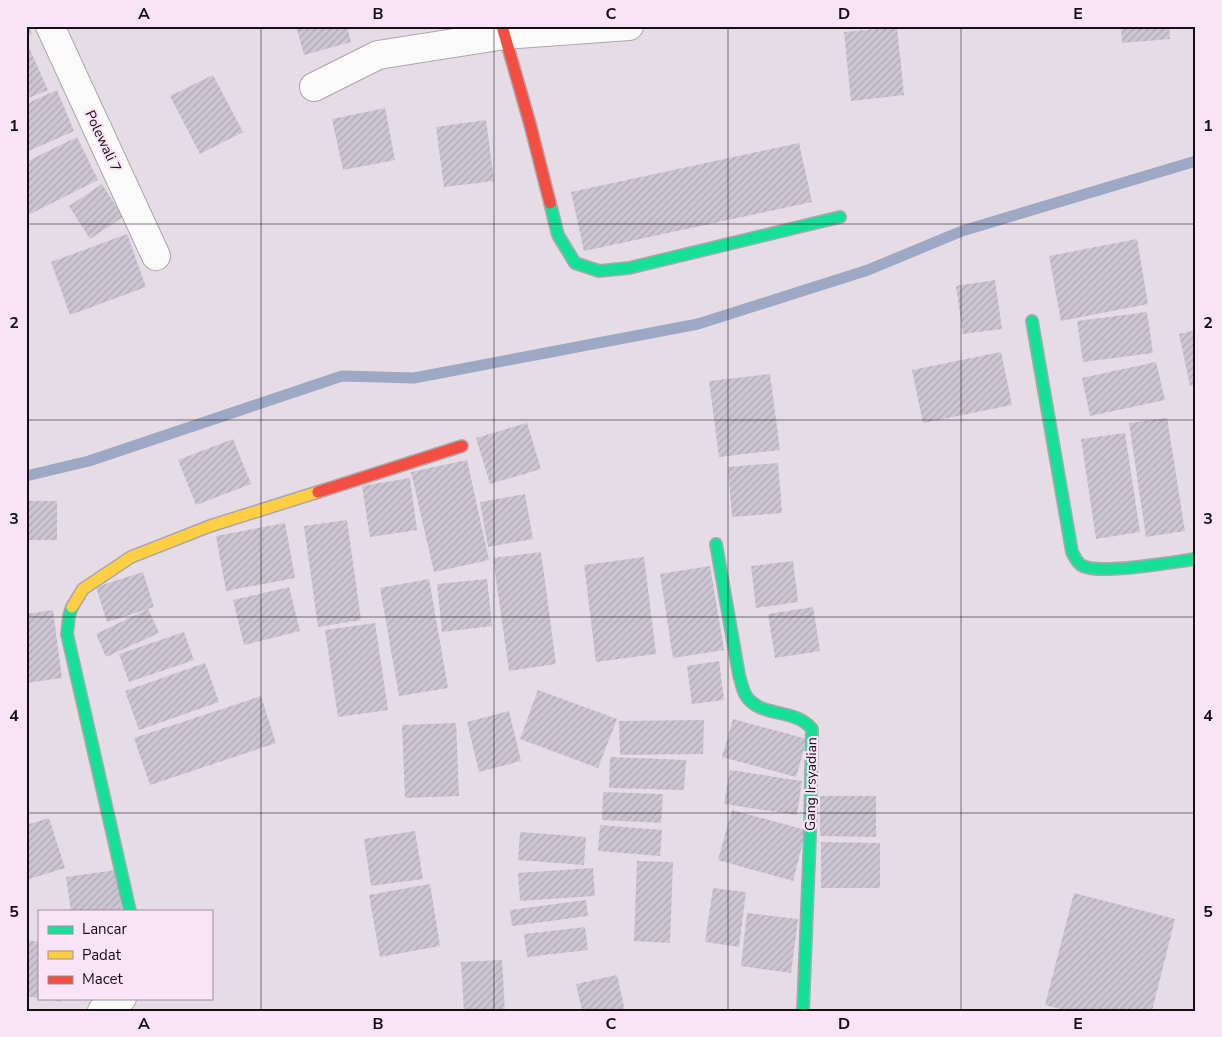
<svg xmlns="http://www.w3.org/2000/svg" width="1222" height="1037" viewBox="0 0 1222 1037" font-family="'Nunito Sans',sans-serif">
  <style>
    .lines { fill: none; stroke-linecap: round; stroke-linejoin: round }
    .stream { stroke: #9da8c4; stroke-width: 11 }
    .building { fill: url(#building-hatch) }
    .street-casing { stroke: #ada6ad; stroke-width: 30 }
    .fast-casing { stroke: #ada6ad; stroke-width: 14 }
    .slow-casing { stroke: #ada6ad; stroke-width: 14 }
    .jam-casing { stroke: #ada6ad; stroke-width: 14 }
    .street { stroke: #fbfafb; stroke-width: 28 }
    .fast { stroke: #16e098; stroke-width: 11 }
    .slow { stroke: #ffcf43; stroke-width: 11 }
    .jam { stroke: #f24e42; stroke-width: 11 }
    .grid { fill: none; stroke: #150e14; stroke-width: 1; stroke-opacity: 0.55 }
    .labels { text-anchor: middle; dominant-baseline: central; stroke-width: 4.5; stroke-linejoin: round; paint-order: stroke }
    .street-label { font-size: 14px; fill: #150e14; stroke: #f8e4f6 }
    .neatline { fill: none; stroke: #150e14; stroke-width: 2 }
    .grid-label { font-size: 16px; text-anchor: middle; font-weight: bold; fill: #150e14 }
  </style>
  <defs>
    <pattern id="building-hatch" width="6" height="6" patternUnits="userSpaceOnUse" patternTransform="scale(1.25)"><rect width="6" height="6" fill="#ccc5d2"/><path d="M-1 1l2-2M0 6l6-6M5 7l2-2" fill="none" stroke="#aea8b3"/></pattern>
  </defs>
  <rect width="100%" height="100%" fill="#e6dce6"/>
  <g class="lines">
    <path class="stream" d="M26,476L89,461L342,376L414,378L698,324L868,270L962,231L1196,161"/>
  </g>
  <g class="building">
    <path d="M26,26H29L32,34L26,36Z"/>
    <path d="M296,26H347L351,42L304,55Z"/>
    <path d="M1121,26H1169L1170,39L1122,43Z"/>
    <path d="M897,27L904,95L851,101L844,32Z"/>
    <path d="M28,45L48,90L26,99V46Z"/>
    <path d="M213,75L243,132L200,154L170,96Z"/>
    <path d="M57,90L74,131L26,152V104Z"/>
    <path d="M385,108L395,160L343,170L332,119Z"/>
    <path d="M486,120L494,181L444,187L436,127Z"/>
    <path d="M77,137L98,180L26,216V162Z"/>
    <path d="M799,143L812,202L584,251L571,192Z"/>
    <path d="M102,184L123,217L90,239L69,206Z"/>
    <path d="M127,234L146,287L70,315L51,262Z"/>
    <path d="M1137,239L1148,304L1061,321L1049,256Z"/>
    <path d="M995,280L1002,329L963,334L956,286Z"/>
    <path d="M1147,312L1153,353L1083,362L1077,321Z"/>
    <path d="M1196,330V384L1190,386L1179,334Z"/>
    <path d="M1001,352L1012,405L923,423L912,370Z"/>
    <path d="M1156,362L1165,400L1090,416L1082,378Z"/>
    <path d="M770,374L780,450L719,457L709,381Z"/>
    <path d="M1167,418L1185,531L1146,537L1129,423Z"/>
    <path d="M527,423L541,469L490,484L476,438Z"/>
    <path d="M1125,433L1140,532L1096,539L1081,439Z"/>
    <path d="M233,439L251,484L196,505L178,460Z"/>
    <path d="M467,460L489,560L434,572L411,472Z"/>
    <path d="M778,463L782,513L732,517L728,467Z"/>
    <path d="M410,478L417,530L370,537L362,486Z"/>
    <path d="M525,494L533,539L488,547L480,502Z"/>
    <rect x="26" y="501" width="31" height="39"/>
    <path d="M347,520L361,620L318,627L304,526Z"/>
    <path d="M285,523L295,578L226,591L216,536Z"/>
    <path d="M541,552L556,664L509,671L493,558Z"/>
    <path d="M644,557L656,654L596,662L584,565Z"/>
    <path d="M793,561L798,602L756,608L751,566Z"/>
    <path d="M710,566L724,650L673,658L660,574Z"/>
    <path d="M143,572L154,607L107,622L96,587Z"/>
    <path d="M429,579L448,688L399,696L380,588Z"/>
    <path d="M487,579L492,626L442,632L437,584Z"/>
    <path d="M289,587L300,631L244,645L233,600Z"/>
    <path d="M813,607L820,651L775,658L768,614Z"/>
    <path d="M148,609L159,633L106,657L96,634Z"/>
    <path d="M53,610L62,678L26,683V614Z"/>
    <path d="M375,623L388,710L338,717L325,630Z"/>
    <path d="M184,632L194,660L129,682L119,654Z"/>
    <path d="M719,661L724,700L692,704L687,666Z"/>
    <path d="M205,663L219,702L139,730L125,691Z"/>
    <path d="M538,690L617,719L598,768L520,739Z"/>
    <path d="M261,696L276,743L150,785L134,738Z"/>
    <path d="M509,711L521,761L479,772L467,722Z"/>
    <path d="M733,719L807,739L796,777L722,757Z"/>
    <path d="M704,720L703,754L620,755L619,721Z"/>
    <path d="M456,723L459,796L405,798L402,725Z"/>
    <path d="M610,757L686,760L684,790L609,788Z"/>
    <path d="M730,770L802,781L797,815L724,804Z"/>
    <path d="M603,792L663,794L661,823L602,820Z"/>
    <path d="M820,796H876V837L820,836Z"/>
    <path d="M732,810L806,830L793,881L718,860Z"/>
    <path d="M49,818L65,868L26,880V825Z"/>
    <path d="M600,825L662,830L660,856L598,851Z"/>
    <path d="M415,831L423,879L371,886L364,839Z"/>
    <path d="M520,832L586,837L584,865L518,860Z"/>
    <path d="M821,842L880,843V888H821Z"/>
    <path d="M637,861L673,862L670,943L634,941Z"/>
    <path d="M593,868L595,896L520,901L518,873Z"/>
    <path d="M116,870L122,911H71L66,877Z"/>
    <path d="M430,884L440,946L380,957L369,895Z"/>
    <path d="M713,888L746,892L739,947L705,942Z"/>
    <path d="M1074,893L1175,919L1152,1011H1069L1045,1005Z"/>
    <path d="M586,900L588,916L512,926L510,910Z"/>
    <path d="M747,913L798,919L791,973L741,966Z"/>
    <path d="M585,927L588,950L527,957L524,934Z"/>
    <path d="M26,940L39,942V998L26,996Z"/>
    <path d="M502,960L505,1011H464L461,962Z"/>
    <path d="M617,975L625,1011H582L576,984Z"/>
    <path d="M45,998H62L61,1002Z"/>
  </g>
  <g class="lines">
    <g class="street-casing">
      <g id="street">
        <path d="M50,26L156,256"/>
        <path d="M314,87L378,55L505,35L629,26"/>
        <path d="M102,1011L122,998"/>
      </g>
    </g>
    <g class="fast-casing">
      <g id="fast">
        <path d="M550,203L558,235L575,263L599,271L629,268L840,217"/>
        <path d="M1032,321L1072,552C1074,556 1077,562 1081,565C1098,576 1172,562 1196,559"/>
        <path d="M716,544L739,675C741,681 742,688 745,694C759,719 795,707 812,729L810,835L803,1011"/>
        <path d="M72,607L69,616L67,634L130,911"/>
      </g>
    </g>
    <g class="slow-casing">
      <path id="slow" d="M72,607L83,589L131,557L210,526L318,492"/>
    </g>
    <g class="jam-casing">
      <g id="jam">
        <path d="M502,26L530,124L550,203"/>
        <path d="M318,492L462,446"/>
      </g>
    </g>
    <use href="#street" class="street"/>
    <use href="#fast" class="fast"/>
    <use href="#slow" class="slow"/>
    <use href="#jam" class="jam"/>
  </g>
  <path class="grid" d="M261,26V1011M494,26V1011M728,26V1011M961,26V1011M26,224H1196M26,420H1196M26,617H1196M26,813H1196"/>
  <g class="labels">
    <g class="street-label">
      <text transform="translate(103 141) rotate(65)">Polewali 7</text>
      <text transform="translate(811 784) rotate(-89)">Gang Irsyadian</text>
    </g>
  </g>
  <rect width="1222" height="1037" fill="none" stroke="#f8e4f6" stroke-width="55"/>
  <rect x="38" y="910" width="175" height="90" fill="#f8e4f6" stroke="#9d8e9c"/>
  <rect x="48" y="926" width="25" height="8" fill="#16e098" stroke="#9d8e9c"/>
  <text x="82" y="934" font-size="15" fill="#150e14">Lancar</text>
  <rect x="48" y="951" width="25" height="8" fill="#ffcf43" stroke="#9d8e9c"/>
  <text x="82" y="960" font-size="15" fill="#150e14">Padat</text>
  <rect x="48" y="976" width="25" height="8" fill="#f24e42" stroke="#9d8e9c"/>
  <text x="82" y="984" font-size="15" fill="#150e14">Macet</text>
  <rect x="28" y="28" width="1166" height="982" class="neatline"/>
  <g class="grid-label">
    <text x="144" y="19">A</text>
    <text x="378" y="19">B</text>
    <text x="611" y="19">C</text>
    <text x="844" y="19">D</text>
    <text x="1078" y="19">E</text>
    <text x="14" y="131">1</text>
    <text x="1208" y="131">1</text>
    <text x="14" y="328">2</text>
    <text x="1208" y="328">2</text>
    <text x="14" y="524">3</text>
    <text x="1208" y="524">3</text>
    <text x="14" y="721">4</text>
    <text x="1208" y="721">4</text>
    <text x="14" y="917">5</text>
    <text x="1208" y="917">5</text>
    <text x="144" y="1029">A</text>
    <text x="378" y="1029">B</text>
    <text x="611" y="1029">C</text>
    <text x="844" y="1029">D</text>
    <text x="1078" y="1029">E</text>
  </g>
</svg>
